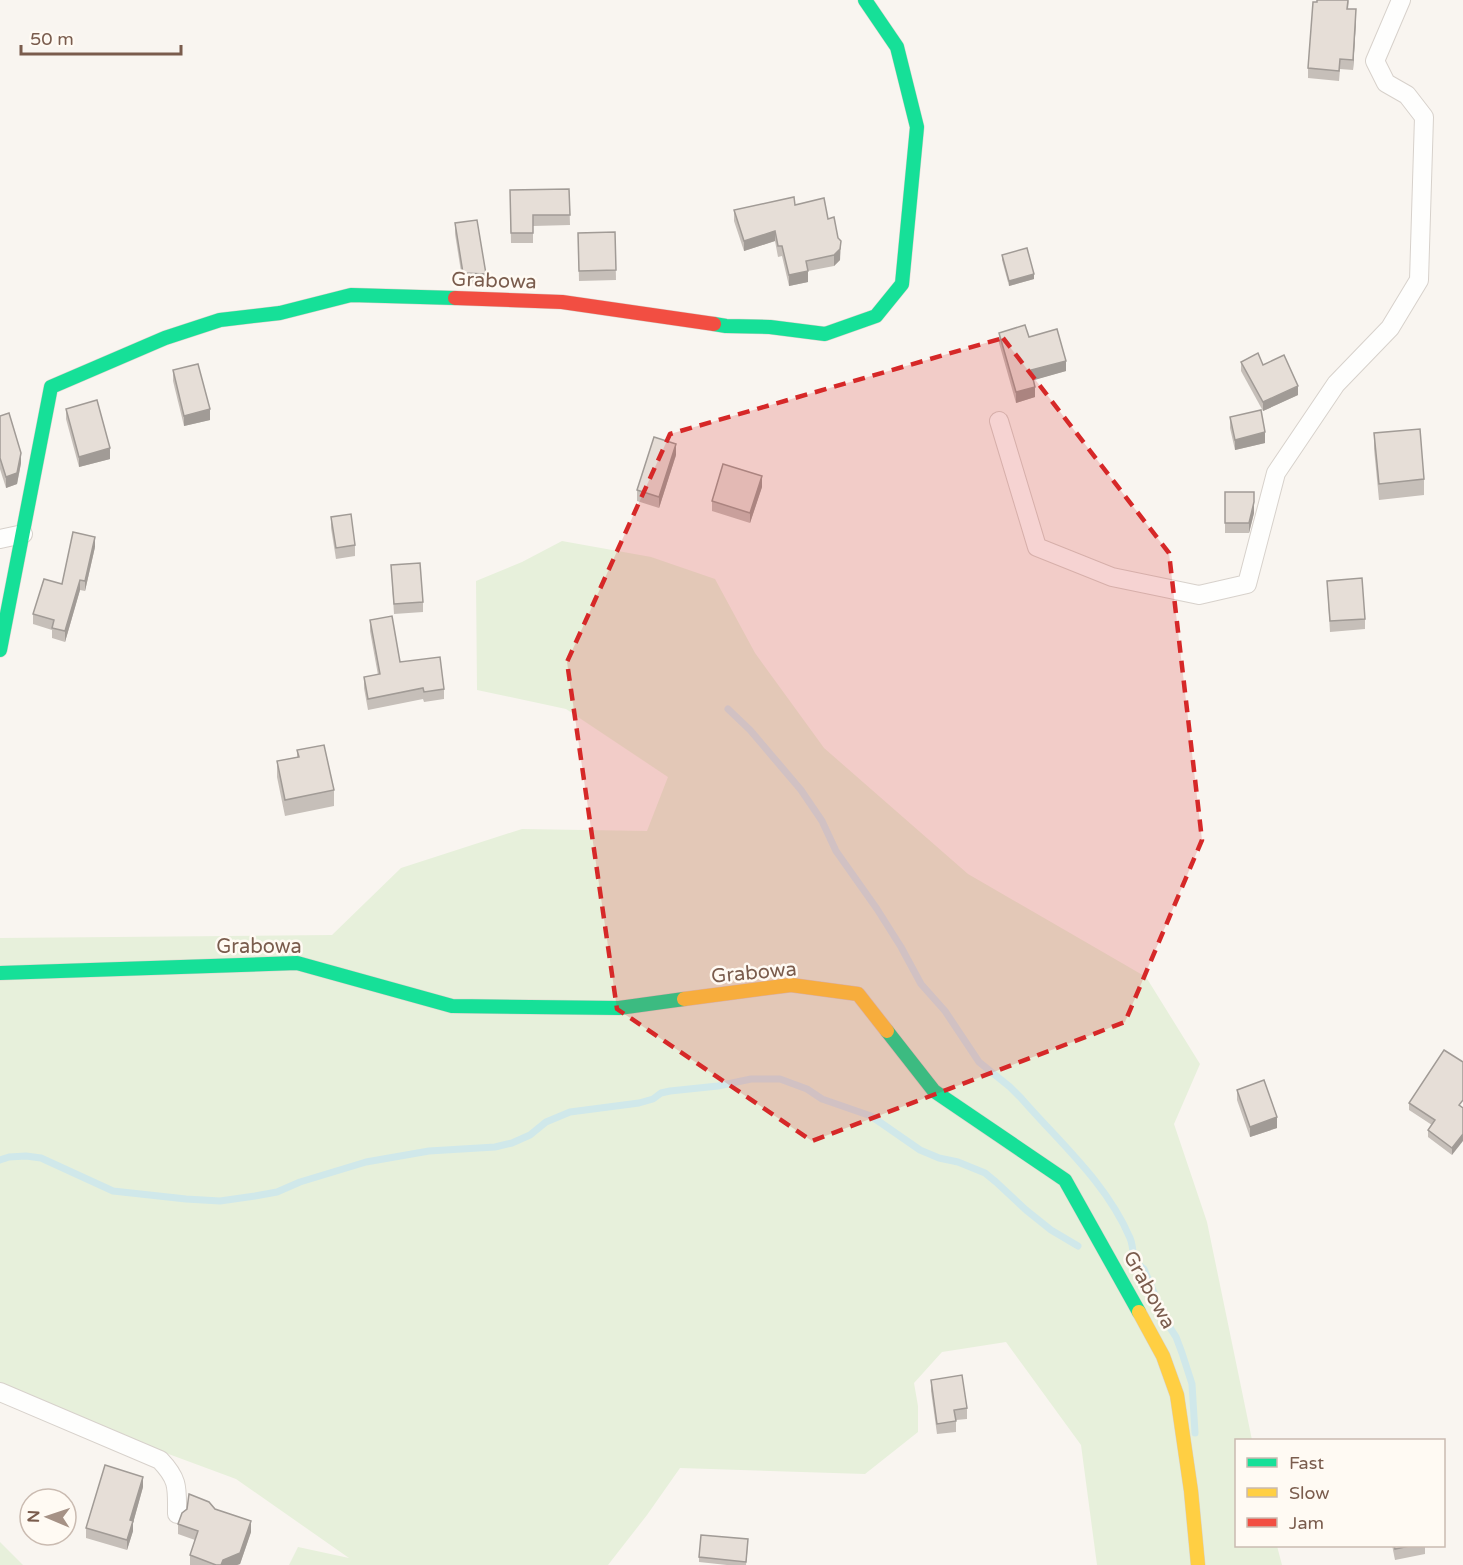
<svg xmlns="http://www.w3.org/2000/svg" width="1463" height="1565" viewBox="0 0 1463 1565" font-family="'Varela Round',sans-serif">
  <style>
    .green { fill: #e7f0db }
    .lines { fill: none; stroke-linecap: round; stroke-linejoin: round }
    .stream { stroke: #d0e8ea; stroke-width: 7 }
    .street-casing { stroke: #d7d1cb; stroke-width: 20 }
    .fast-casing { stroke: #d9d2cb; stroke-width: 15 }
    .slow-casing { stroke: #d9d2cb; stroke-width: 15 }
    .jam-casing { stroke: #d9d2cb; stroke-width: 15 }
    .street { stroke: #fefefd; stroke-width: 18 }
    .fast { stroke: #16e098; stroke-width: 14 }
    .slow { stroke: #ffcf43; stroke-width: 14 }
    .jam { stroke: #f24e42; stroke-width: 14 }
    .wall { fill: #c6bfb9 }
    .shaded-wall { fill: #a19b96 }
    .building { fill: #e6ded7; stroke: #a19b96; stroke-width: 1.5 }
    .marked { fill: #d62828; fill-opacity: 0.2; stroke: #d62828; stroke-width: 4.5; stroke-dasharray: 12 8; stroke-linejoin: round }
    .labels { text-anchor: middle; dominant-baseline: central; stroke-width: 5; stroke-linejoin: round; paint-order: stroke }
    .street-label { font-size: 20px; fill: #7a5c4d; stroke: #fffaf3 }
  </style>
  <rect width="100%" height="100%" fill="#f9f5f0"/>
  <g class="green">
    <path d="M562,541L651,557L715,579L755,653L824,748L968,874L1146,977L1200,1064L1174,1124L1207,1222L1252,1440H1236V1546H1277L1282,1565H1097L1081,1445L1006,1342L942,1352L914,1383L918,1406V1432L865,1474L680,1468L647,1515L608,1565H289L298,1547L349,1558L236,1479L12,1396L0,1390V938L332,935L401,868L522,829L647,831L668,777L566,709L477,690L476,581L522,562Z"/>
    <path d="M0,1542L23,1565H0Z"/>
  </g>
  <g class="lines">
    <g class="stream">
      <path d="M728,709L750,730L801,790L822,821L836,851L877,909L901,947L921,984L945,1011L979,1062L1010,1087L1021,1098C1060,1143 1106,1182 1130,1238C1133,1245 1133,1253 1134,1261L1144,1269L1167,1323L1176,1337L1182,1353L1192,1384L1195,1433"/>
      <path d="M0,1160L9,1157L26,1156L41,1158L113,1191L186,1199L220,1201L255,1196L277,1192L300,1182L366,1162L429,1151L495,1147L512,1143L530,1135L546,1122L570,1112L639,1103L653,1099L661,1093L670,1091L718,1086L751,1079H780L807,1089L822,1099L871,1116L920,1150L939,1158L958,1162L985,1173L996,1182L1026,1210L1051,1230L1078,1246"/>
    </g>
    <g class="street-casing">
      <g id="street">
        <path d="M999,421L1037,547L1112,577L1199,595L1247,584L1276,473L1336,384L1390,328L1419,280L1424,117L1407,95L1386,83L1375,61L1401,0"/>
        <path d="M0,539L23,534"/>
        <path d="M0,1392L160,1460C179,1480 177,1488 177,1514"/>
      </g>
    </g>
    <g class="fast-casing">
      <g id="fast">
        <path d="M714,324L726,326L770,327L825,334L876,316L902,284L917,127L897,47L865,0"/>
        <path d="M0,650L51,387L165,338L220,320L280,313L351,295L455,298"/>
        <path d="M0,973L297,963L452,1006L619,1008L684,999"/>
        <path d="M887,1031L934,1091L1065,1180L1139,1312"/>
      </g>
    </g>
    <g class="slow-casing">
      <g id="slow">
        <path d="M684,999L791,985L858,994L887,1031"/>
        <path d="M1139,1312L1163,1356L1177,1395L1191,1491L1198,1565"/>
      </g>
    </g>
    <g class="jam-casing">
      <path id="jam" d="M455,298L562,302L714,324"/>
    </g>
    <use href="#street" class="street"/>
    <use href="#fast" class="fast"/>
    <use href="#slow" class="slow"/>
    <use href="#jam" class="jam"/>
  </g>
  <g class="wall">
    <path d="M1349,0L1348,9L1356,20L1353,70L1340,69L1339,81L1308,78V68Z"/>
    <path d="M569,189L570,225L533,226V243H511L510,190Z"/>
    <path d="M795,205L828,219L840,260L834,266L808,271V282L789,286L782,256L778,257L775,241L744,251L734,221V210Z"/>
    <path d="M455,223L486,274V284H463L455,234Z"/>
    <path d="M615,232L616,280L579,281L578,233Z"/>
    <path d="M1002,255L1034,279L1009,286L1002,260Z"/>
    <path d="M999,333L1029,337L1066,371L1033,380L1035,397L1016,403L999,343Z"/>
    <path d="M1241,362L1263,365L1298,395L1263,411L1241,371Z"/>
    <path d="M173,370L210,420L184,426L173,381Z"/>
    <path d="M66,409L110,459L79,467L66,419Z"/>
    <path d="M0,416L21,463L17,484L6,488L0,469Z"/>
    <path d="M1230,417L1265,443L1235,450L1230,428Z"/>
    <path d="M1374,433L1424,479V495L1379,500L1374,449Z"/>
    <path d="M676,455L659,508L637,501V490Z"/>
    <path d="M762,487L750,523L712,511V501Z"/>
    <path d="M1225,492L1254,513L1249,533H1225Z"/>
    <path d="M331,517L355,545V556L336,559L331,528Z"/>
    <path d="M95,547L85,591L80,590L65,642L52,638V630L33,624V614Z"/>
    <path d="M391,565L423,602V612L394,614Z"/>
    <path d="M1327,581L1365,619V629L1330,632Z"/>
    <path d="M370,620L400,662L444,689V699L424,702L423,699L368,710L364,688V677L378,675L370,631Z"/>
    <path d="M297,750L334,790V806L285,816L277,777V761L297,757Z"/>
    <path d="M1463,1062L1452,1155L1428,1137V1130L1432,1125L1409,1110V1103Z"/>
    <path d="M1237,1090L1277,1128L1250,1137L1237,1100Z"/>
    <path d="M931,1380L967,1408V1419L956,1420V1432L937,1434L931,1391Z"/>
    <path d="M143,1487L133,1523V1531L127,1550L86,1538V1528Z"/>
    <path d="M215,1509L251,1532L240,1564L237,1565H190V1555L195,1540L178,1534V1524Z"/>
    <path d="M748,1545L746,1565H727L699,1562V1557Z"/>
    <path d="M1392,1545H1425V1554L1395,1560Z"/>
  </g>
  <g class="shaded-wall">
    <path d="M1356,9V20L1353,70V60Z"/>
    <path d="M775,231V241L744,251V241Z"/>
    <path d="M841,241L840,260L834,266V255Z"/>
    <path d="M808,271V282L789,286V275Z"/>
    <path d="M1034,274V279L1009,286V281Z"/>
    <path d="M1066,361V371L1031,381V370Z"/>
    <path d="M1298,386V395L1263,411V402Z"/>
    <path d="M1035,387V397L1016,403V392Z"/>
    <path d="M210,409V420L184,426V416Z"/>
    <path d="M1265,432V443L1235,450V440Z"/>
    <path d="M676,444V455L659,508V497Z"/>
    <path d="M110,448V459L79,467V457Z"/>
    <path d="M21,453V463L17,484L6,488V477Z"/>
    <path d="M762,476V487L750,523V513Z"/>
    <path d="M1254,502V513L1249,533V523Z"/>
    <path d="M95,537V547L85,591V581Z"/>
    <path d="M80,580V590L65,642V631Z"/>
    <path d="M1277,1117V1128L1250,1137V1127Z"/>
    <path d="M1463,1134V1141L1452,1155V1148Z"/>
    <path d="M143,1477V1487L133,1523V1531L127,1550V1540L130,1520Z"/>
    <path d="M251,1521V1532L240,1564L237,1565H221L223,1560Z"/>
  </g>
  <g class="building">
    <path d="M1317,0H1348L1347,9H1356L1353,60L1340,59L1339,71L1308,68L1313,2H1317Z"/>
    <path d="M569,189L570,215H533V233H511L510,190Z"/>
    <path d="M794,197L795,205L824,198L828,219L834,217L838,238L841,241L840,249L834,255L806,261L808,271L789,275L782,246H778L775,231L744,241L734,210Z"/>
    <path d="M477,220L486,274L463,273L455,223Z"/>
    <path d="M615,232L616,270L579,271L578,233Z"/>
    <path d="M1027,248L1034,274L1009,281L1002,255Z"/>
    <path d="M1025,325L1029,337L1057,329L1066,361L1031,370L1035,387L1016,392L999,333Z"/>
    <path d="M1258,353L1263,365L1284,355L1298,386L1263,402L1241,362Z"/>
    <path d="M198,364L210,409L184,416L173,370Z"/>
    <path d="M97,400L110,448L79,457L66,409Z"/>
    <path d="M1261,410L1265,432L1235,440L1230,417Z"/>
    <path d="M9,413L21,453L17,473L6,477L0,458V416Z"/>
    <path d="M1420,429L1424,479L1379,484L1374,433Z"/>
    <path d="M654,437L676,444L659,497L637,490Z"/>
    <path d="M723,464L762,476L750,513L712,501Z"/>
    <path d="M1225,492H1254V502L1249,523H1225Z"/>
    <path d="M351,514L355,545L336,548L331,517Z"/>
    <path d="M73,532L95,537L85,581L80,580L65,631L52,628L54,620L33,614L44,579L62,584Z"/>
    <path d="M420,563L423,602L394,604L391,565Z"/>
    <path d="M1362,578L1365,619L1330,621L1327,581Z"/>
    <path d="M392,616L400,662L440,657L444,689L424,692L423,688L368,699L364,677L380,674L370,620Z"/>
    <path d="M324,745L334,790L285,800L277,761L299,757L297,750Z"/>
    <path d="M1444,1050L1463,1062V1100L1459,1105L1463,1108V1134L1452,1148L1428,1130L1435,1120L1409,1103Z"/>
    <path d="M1264,1080L1277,1117L1250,1127L1237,1090Z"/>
    <path d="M962,1375L967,1408L954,1410L956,1421L937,1424L931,1380Z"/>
    <path d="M105,1465L143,1477L130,1520L133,1521L127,1540L86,1528Z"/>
    <path d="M189,1494L209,1502L215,1509L251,1521L240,1553L223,1560L221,1565H216L190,1555L198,1531L178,1524L182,1513L187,1509Z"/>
    <path d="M701,1535L748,1539L746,1562L699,1557Z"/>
    <path d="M1394,1545H1414L1395,1549Z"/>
  </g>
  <path class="marked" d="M1003,338L1169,553L1202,840L1125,1022L812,1141L617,1009L567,662L670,434Z"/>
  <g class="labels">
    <g class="street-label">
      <text transform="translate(494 281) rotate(2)">Grabowa</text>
      <text x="259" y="947">Grabowa</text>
      <text transform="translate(754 973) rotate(-5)">Grabowa</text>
      <text transform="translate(1149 1290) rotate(61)">Grabowa</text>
    </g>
  </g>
  <rect x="1235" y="1439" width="210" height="108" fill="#fffaf3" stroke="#cabbb1" stroke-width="1.5"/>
  <rect x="1247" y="1458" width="30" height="9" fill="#16e098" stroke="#cabbb1" stroke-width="1.5"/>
  <text x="1289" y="1469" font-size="18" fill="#7a5c4d">Fast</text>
  <rect x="1247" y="1488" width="30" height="9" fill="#ffcf43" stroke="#cabbb1" stroke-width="1.5"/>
  <text x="1289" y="1499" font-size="18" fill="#7a5c4d">Slow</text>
  <rect x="1247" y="1518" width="30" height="9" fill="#f24e42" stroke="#cabbb1" stroke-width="1.5"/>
  <text x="1289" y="1529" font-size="18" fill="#7a5c4d">Jam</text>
  <g transform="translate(48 1517) rotate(272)"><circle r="28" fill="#fffaf3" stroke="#cabbb1" stroke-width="1.5"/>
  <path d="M0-4.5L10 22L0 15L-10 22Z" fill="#a69286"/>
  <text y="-9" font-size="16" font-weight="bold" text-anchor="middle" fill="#7a5c4d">N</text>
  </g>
  <path d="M21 45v9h160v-9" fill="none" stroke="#7a5c4d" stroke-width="3"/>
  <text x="30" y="45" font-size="18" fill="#7a5c4d" stroke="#fffaf3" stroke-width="4.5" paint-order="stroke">50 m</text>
</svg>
